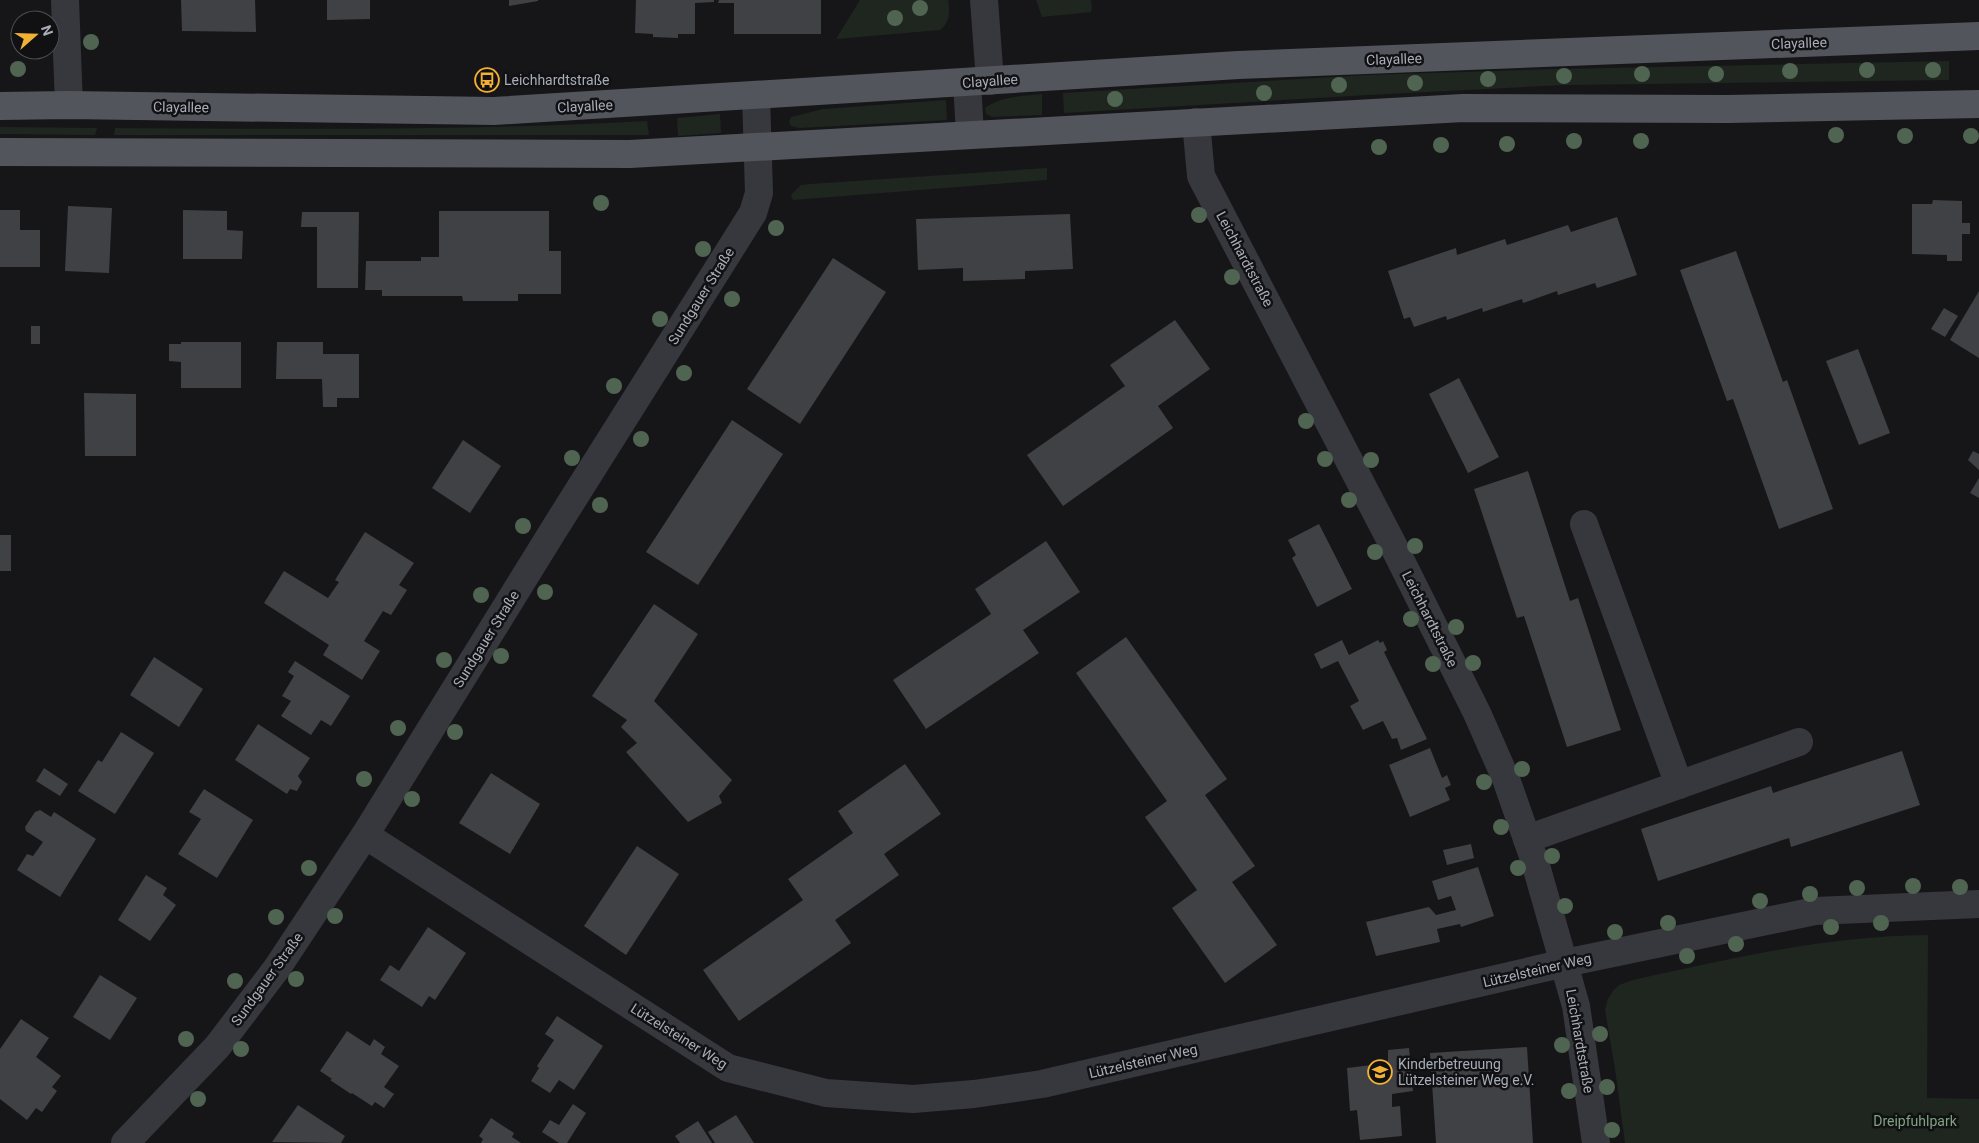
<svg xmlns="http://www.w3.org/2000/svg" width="1979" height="1143" viewBox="0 0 1979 1143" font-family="Roboto,sans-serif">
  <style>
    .green { fill: #1e261f }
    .building { fill: #404145 }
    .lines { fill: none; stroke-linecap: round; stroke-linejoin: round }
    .minor { stroke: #37383d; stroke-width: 28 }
    .major { stroke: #53555c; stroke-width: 28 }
    .tree { fill: #506452 }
    .labels { text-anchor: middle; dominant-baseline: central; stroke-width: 5; stroke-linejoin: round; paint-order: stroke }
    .street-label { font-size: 14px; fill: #a8adb8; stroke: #111113 }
    .poi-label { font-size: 14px; fill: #a8adb8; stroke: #111113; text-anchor: start }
    .park-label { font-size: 14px; fill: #7fa381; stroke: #111113 }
  </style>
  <rect width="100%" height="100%" fill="#161618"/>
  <g class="green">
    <path d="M860,0H948C950,12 950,22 940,30L836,39Z"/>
    <path d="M1036,0H1091L1092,7L1091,12L1042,17Z"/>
    <path d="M1949,61V80L1565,85L1368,95L1064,113L1063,93L1368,75L1558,69Z"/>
    <path d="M1042,94V115L992,117L986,114L985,108C1001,96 1024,96 1042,94Z"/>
    <path d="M946,100L947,120L799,128L791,126L789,122L791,117L823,109Z"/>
    <path d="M720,114L721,133L678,136L677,118Z"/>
    <path d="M647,121L649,135H114L115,128C292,129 470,131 647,121Z"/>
    <path d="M0,127L97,128L95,135L0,134Z"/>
    <path d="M1047,168V180L793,200L791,195L801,185L810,184Z"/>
    <path d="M1928,935L1927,1098L1979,1099V1143H1625L1615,1069L1605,1010L1608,999L1613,991L1619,985L1633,980C1733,958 1826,936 1928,935Z"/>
  </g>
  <g class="building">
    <path d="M181,0H255L256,32L182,31Z"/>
    <path d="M327,0H370V19L327,20Z"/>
    <path d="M509,0H538V1L509,6Z"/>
    <path d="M636,0H714V2L695,3V34H678V38L653,37V34L635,33Z"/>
    <path d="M719,0H821V34H734V3H718Z"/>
    <path d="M1933,200L1962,201V223H1970V234H1962V261H1947V255L1912,254V204H1932Z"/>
    <path d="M68,206L112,208L109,273L65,271Z"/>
    <path d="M0,210H20V230H40V267H0Z"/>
    <path d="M183,210L227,211V230L243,231L242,259H183Z"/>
    <path d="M439,211H549V251H561V294H518V301H463L462,296H382V290H365L366,261H421V257H439Z"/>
    <path d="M302,212H359L358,288H317V227H301Z"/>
    <path d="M1070,214L1073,269L1025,271V279L963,281V268L918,270L916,219Z"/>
    <path d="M1617,217L1637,275L1597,288L1595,283L1558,295L1557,291L1523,303L1522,299L1483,312L1482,308L1447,320L1446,316L1414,327L1410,317L1404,319L1388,271L1456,248L1457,255L1505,239L1507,245L1568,225L1571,232Z"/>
    <path d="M1736,251L1783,382L1787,380L1833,509L1779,529L1733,399L1727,401L1680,270Z"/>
    <path d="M833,258L886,292L800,424L747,389Z"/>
    <path d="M1979,291V358L1950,340Z"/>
    <path d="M1944,308L1958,316L1945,337L1931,329Z"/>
    <path d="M1175,320L1210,369L1158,406L1173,428L1063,506L1027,455L1125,386L1110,365Z"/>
    <rect x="31" y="326" width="9" height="18"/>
    <path d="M181,342H241V388H181V362L169,361V344H181Z"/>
    <path d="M277,342H323V354H359V398H337V407H323L322,379H276Z"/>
    <path d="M1858,349L1890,433L1859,445L1826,361Z"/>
    <path d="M1459,378L1499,457L1468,473L1429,394Z"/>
    <path d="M84,393L136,394V456H85Z"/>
    <path d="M732,420L783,454L698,585L646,552Z"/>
    <path d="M463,440L501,466L470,513L432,488Z"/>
    <path d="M1973,451L1979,454V470L1968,460Z"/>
    <path d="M1528,471L1570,601L1578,598L1621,730L1567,747L1524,616L1517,618L1474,489Z"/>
    <path d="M1979,478V498L1970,493Z"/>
    <path d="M1319,524L1352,589L1317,607L1292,558L1296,555L1288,540Z"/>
    <path d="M365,532L414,563L399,585L407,590L391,615L383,611L364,641L380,651L362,680L323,655L329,645L264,603L284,571L328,598L339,582L335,580Z"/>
    <rect x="0" y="535" width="11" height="36"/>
    <path d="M1046,541L1080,592L1023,630L1039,653L926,729L893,680L991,614L975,589Z"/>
    <path d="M654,604L698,634L654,701L732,780L719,796L722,803L688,822L626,752L637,743L621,727L627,720L592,696Z"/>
    <path d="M1126,637L1227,779L1205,795L1255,866L1232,882L1277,945L1225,983L1172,908L1197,890L1145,817L1167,801L1076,673Z"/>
    <path d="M1342,640L1349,655L1378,640L1380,643L1383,641L1387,650L1384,652L1427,739L1401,750L1397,738L1392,739L1383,721L1363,730L1350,706L1359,701L1338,661L1321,669L1314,654Z"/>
    <path d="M154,657L203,689L179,727L130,695Z"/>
    <path d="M295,661L350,696L331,726L321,720L311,735L281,716L291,701L282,696L294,676L288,672Z"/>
    <path d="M258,724L310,758L298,776L302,782L297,791L290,789L287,794L235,760Z"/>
    <path d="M121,732L154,753L115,814L78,791L98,760L102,762Z"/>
    <path d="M1430,748L1442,778L1447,775L1451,785L1445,788L1450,800L1410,817L1389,765Z"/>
    <path d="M1902,751L1920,805L1791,847L1789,838L1658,881L1641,829L1771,786L1773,793Z"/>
    <path d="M905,764L941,814L884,854L899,875L835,920L851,943L739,1021L703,970L803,900L788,879L853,833L838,811Z"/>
    <path d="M44,768L68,784L60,796L36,781Z"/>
    <path d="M491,773L540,804L510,854L459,823Z"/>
    <path d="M204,789L253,820L217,878L178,854L201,819L189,812Z"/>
    <path d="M40,810L51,817L54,812L96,839L60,897L17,870L27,854L33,856L43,842L26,831L25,827L35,812Z"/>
    <path d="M1471,844L1474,858L1447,865L1443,850Z"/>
    <path d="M637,846L679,874L626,955L584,926Z"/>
    <path d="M1478,867L1494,916L1461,927L1460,924L1437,929L1440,942L1376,956L1366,922L1429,907L1436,915L1456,910L1451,896L1438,900L1432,881Z"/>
    <path d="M146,875L167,888L163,895L176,905L150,941L118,920Z"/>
    <path d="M428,927L466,953L435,1000L429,996L422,1007L380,980L390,965L399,971Z"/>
    <path d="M100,975L137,998L110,1040L73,1017Z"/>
    <path d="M557,1016L603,1046L574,1090L559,1080L550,1093L531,1081L539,1068L537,1066L554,1040L545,1034Z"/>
    <path d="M21,1019L49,1038L36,1057L61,1076L52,1087L57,1091L42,1112L36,1108L27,1120L0,1099V1049Z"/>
    <path d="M347,1031L370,1046L374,1039L385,1047L381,1054L399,1066L384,1087L394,1094L384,1108L375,1102L372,1106L352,1093L351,1094L330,1080L332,1079L320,1071Z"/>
    <path d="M1527,1047L1533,1143H1436L1430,1053Z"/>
    <path d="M1409,1048L1413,1091L1392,1094V1107L1400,1106L1402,1136L1360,1140L1357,1110L1350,1111L1347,1068L1388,1063V1050Z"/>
    <path d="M573,1104L586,1113L567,1143H559L542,1132L550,1120L559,1125Z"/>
    <path d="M298,1105L345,1136L341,1143L272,1142Z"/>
    <path d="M736,1115L754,1143H715L708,1132Z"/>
    <path d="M491,1118L514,1133L512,1137L521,1143H481L483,1139L479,1136Z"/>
    <path d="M698,1121L712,1143H680L675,1136Z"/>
  </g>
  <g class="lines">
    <g class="minor">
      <path d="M65,0L69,105"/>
      <path d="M984,0L990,81"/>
      <path d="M967,82L970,134"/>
      <path d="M1196,122L1201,176L1392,543L1477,713L1506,779L1535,862L1576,1006L1596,1143"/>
      <path d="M1584,524L1679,785"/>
      <path d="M365,835L728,1068L826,1093L913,1099L974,1094L1042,1084L1565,963L1815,911L1979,904"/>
      <path d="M1527,839L1799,742"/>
      <path d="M125,1143L217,1047L277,968L365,835L553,531L753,213L759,193L756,95"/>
    </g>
    <g class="major">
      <path d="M0,106L69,105L494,111L1238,65L1979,36"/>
      <path d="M0,152L630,154L1463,108L1727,109L1979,104"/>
    </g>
  </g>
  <g class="tree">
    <circle cx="920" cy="8" r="8"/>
    <circle cx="895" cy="18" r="8"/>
    <circle cx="91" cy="42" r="8"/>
    <circle cx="18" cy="69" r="8"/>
    <circle cx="1867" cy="70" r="8"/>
    <circle cx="1933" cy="70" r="8"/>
    <circle cx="1790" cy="71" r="8"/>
    <circle cx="1642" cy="74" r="8"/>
    <circle cx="1716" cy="74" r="8"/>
    <circle cx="1564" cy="76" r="8"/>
    <circle cx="1488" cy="79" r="8"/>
    <circle cx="1415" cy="83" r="8"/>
    <circle cx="1339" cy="85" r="8"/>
    <circle cx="1264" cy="93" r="8"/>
    <circle cx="1115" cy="99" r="8"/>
    <circle cx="1836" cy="135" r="8"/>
    <circle cx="1905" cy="136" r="8"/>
    <circle cx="1971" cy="136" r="8"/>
    <circle cx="1574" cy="141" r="8"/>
    <circle cx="1641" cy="141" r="8"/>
    <circle cx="1507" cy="144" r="8"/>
    <circle cx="1441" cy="145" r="8"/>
    <circle cx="1379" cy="147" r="8"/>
    <circle cx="601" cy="203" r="8"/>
    <circle cx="1199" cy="215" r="8"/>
    <circle cx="776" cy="228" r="8"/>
    <circle cx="703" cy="249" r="8"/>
    <circle cx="1232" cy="277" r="8"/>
    <circle cx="732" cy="299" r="8"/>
    <circle cx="660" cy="319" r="8"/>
    <circle cx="684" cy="373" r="8"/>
    <circle cx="614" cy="386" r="8"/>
    <circle cx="1306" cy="421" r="8"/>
    <circle cx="641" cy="439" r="8"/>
    <circle cx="572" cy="458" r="8"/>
    <circle cx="1325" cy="459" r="8"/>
    <circle cx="1371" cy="460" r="8"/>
    <circle cx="1349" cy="500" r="8"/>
    <circle cx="600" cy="505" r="8"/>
    <circle cx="523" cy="526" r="8"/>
    <circle cx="1415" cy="546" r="8"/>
    <circle cx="1375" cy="552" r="8"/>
    <circle cx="545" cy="592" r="8"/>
    <circle cx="481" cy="595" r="8"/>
    <circle cx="1411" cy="619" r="8"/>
    <circle cx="1456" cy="627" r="8"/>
    <circle cx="501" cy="656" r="8"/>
    <circle cx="444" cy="660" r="8"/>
    <circle cx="1473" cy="663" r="8"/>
    <circle cx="1433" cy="664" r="8"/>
    <circle cx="398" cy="728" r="8"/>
    <circle cx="455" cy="732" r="8"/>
    <circle cx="1522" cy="769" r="8"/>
    <circle cx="364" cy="779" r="8"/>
    <circle cx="1484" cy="782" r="8"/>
    <circle cx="412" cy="799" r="8"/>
    <circle cx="1501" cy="827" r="8"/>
    <circle cx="1552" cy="856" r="8"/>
    <circle cx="309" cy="868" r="8"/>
    <circle cx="1518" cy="868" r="8"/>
    <circle cx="1913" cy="886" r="8"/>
    <circle cx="1960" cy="887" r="8"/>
    <circle cx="1857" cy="888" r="8"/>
    <circle cx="1810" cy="894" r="8"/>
    <circle cx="1760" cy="901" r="8"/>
    <circle cx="1565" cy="906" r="8"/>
    <circle cx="335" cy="916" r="8"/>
    <circle cx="276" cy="917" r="8"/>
    <circle cx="1668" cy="923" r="8"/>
    <circle cx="1881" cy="923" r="8"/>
    <circle cx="1831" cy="927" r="8"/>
    <circle cx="1615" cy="932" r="8"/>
    <circle cx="1736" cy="944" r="8"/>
    <circle cx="1687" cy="956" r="8"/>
    <circle cx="296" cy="979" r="8"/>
    <circle cx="235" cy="981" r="8"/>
    <circle cx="1600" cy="1034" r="8"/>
    <circle cx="186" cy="1039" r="8"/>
    <circle cx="1562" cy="1045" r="8"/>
    <circle cx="241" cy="1049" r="8"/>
    <circle cx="1607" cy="1087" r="8"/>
    <circle cx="1569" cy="1091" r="8"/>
    <circle cx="198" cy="1099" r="8"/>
    <circle cx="1612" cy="1130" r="8"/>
  </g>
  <defs>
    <g id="bus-ring" transform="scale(1.25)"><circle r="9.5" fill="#111113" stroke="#f2b134" stroke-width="1.5"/><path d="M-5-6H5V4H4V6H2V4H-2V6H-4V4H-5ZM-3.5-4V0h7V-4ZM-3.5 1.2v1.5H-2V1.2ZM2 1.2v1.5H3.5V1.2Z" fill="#f2b134"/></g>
    <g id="school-ring" transform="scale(1.25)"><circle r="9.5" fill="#111113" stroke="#f2b134" stroke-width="1.5"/><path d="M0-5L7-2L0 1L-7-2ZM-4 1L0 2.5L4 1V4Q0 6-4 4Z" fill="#f2b134"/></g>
  </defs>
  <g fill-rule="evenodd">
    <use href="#bus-ring" x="487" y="80"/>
    <use href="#school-ring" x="1380" y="1072"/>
  </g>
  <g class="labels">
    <g class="street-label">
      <text transform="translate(1799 43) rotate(-2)">Clayallee</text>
      <text transform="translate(1394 59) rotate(-2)">Clayallee</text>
      <text transform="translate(990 81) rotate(-4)">Clayallee</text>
      <text transform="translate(585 106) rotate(-3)">Clayallee</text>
      <text transform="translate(181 107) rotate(1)">Clayallee</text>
      <text transform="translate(1245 259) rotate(62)">Leichhardtstraße</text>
      <text transform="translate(701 296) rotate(-58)">Sundgauer Straße</text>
      <text transform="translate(1430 619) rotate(63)">Leichhardtstraße</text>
      <text transform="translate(486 639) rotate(-58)">Sundgauer Straße</text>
      <text transform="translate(1537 970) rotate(-13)">Lützelsteiner Weg</text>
      <text transform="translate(267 979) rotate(-54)">Sundgauer Straße</text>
      <text transform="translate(679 1036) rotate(32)">Lützelsteiner Weg</text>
      <text transform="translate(1580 1041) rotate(80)">Leichhardtstraße</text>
      <text transform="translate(1143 1061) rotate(-13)">Lützelsteiner Weg</text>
    </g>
    <g class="poi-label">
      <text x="504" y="80">Leichhardtstraße</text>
      <text x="1398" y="1064">Kinderbetreuung<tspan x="1398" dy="16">Lützelsteiner Weg e.V.</tspan></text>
    </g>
    <g class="park-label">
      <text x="1915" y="1121">Dreipfuhlpark</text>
    </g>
  </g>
  <g transform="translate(35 35) rotate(70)"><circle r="24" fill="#111113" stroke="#4d4f55"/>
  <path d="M0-4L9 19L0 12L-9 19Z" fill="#f2b134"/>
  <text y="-8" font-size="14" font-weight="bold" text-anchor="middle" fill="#a8adb8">N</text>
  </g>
</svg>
